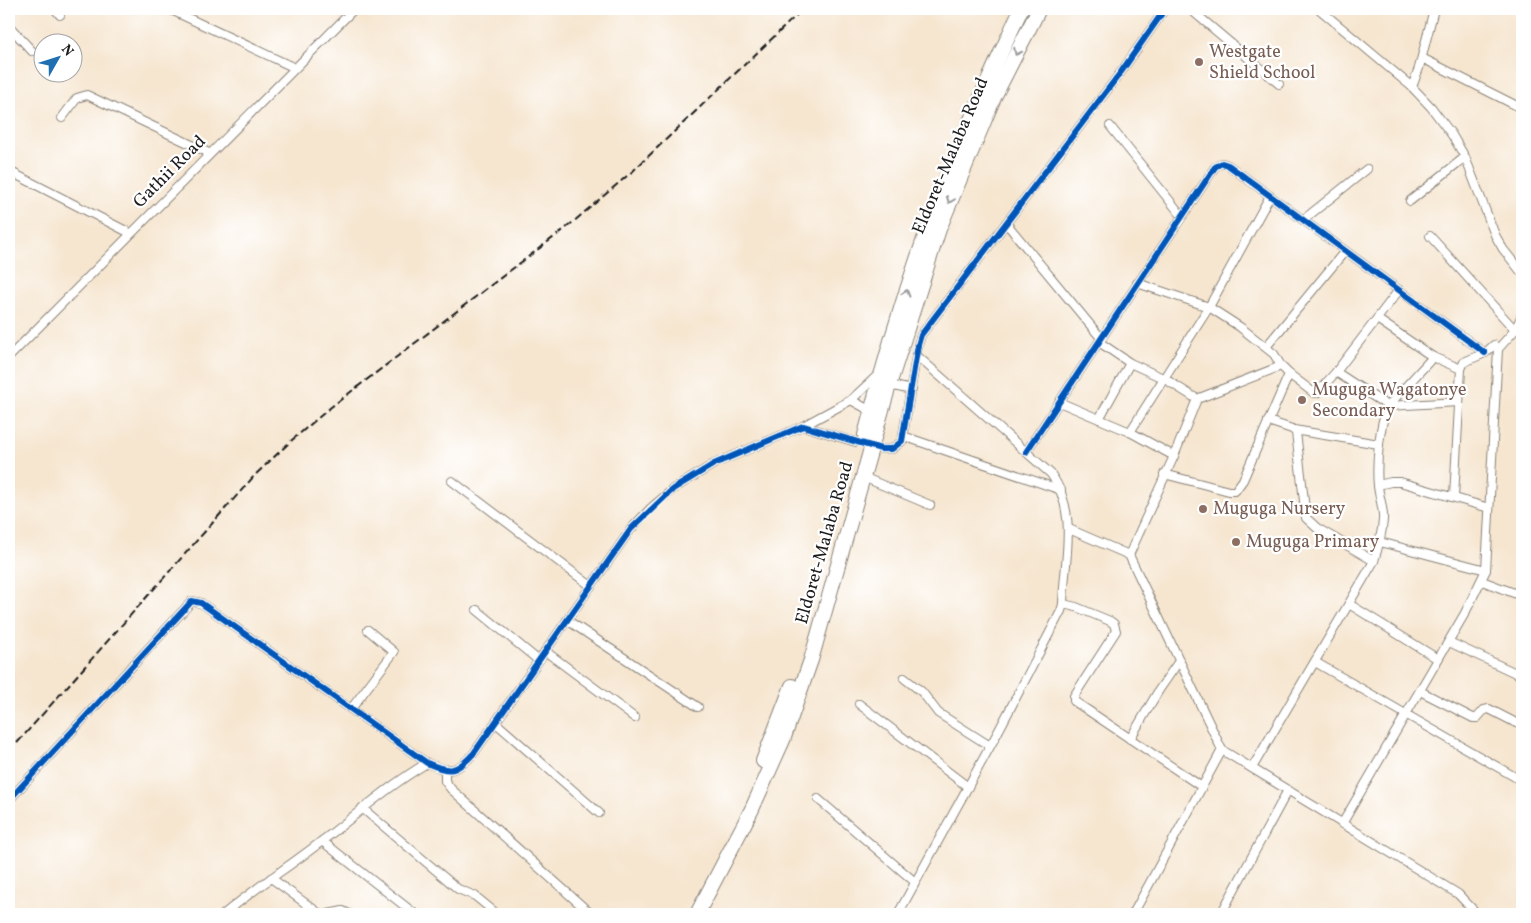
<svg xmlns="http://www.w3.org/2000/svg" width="1531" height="923" viewBox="0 0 1531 923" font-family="Vollkorn,serif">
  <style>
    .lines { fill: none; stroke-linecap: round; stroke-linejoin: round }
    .street-casing { stroke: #898176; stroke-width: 10 }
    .highway-casing { stroke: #898176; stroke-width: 16 }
    .street { stroke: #fff; stroke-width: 8 }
    .highway { stroke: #fff; stroke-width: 14 }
    .rail { stroke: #1c1c1c; stroke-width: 2; stroke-dasharray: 8 4; stroke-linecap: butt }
    .cycleway-casing { stroke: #fff; stroke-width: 9 }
    .cycleway { stroke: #0057b8; stroke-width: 6 }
    .oneway { stroke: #999 }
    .education-dot { fill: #8d6e63; stroke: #fff; stroke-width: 2 }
    .labels { text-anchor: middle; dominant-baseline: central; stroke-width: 4.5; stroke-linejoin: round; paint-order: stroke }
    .education-label { font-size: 18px; fill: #785e54; stroke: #fff; text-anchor: start }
    .street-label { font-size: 18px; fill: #1c1c1c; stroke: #fff }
  </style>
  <rect width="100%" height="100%" fill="#fff"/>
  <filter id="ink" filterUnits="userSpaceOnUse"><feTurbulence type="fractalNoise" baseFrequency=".02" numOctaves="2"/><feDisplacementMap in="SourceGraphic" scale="10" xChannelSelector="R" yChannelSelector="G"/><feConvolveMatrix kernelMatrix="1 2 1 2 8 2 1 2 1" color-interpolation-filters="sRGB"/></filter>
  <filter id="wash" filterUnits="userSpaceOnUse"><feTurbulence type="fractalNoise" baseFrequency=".0096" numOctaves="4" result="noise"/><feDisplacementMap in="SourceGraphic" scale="20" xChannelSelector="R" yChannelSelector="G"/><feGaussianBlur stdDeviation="1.12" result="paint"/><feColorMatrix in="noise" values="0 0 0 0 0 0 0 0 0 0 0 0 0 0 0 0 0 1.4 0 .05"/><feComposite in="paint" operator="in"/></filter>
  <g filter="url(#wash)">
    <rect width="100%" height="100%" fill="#f6e6d0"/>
  </g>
  <g filter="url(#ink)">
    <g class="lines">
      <g class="street-casing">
        <g id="street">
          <path d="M55,9L60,15"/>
          <path d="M169,9L295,68"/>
          <path d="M1190,9L1279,84"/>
          <path d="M1319,9L1412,87L1431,107L1452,135L1465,157L1495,235L1503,249L1522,273"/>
          <path d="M9,26L32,51"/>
          <path d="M1422,58L1515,105"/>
          <path d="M1412,87L1419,68L1434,9"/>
          <path d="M62,118L77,98L87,95L209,153"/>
          <path d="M1110,126L1182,216"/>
          <path d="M9,171L130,233"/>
          <path d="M1410,201L1465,157"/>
          <path d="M1303,220L1367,169"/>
          <path d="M1006,223L1101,338"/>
          <path d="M1430,236L1515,330"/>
          <path d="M1137,283L1209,307L1240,327L1274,354L1281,366L1289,374L1314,393H1317L1336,372L1399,290"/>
          <path d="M1377,319L1433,357L1461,369"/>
          <path d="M1099,342L1130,363L1165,379L1197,399"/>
          <path d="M1266,347L1345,251"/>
          <path d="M9,357L354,9"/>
          <path d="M1336,372L1388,406L1459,402"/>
          <path d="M889,385L912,390"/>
          <path d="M851,400L871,411"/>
          <path d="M1059,402L1130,432L1174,456"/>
          <path d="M1099,419L1130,363"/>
          <path d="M1268,421L1292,429L1296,432L1306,518L1317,528L1374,561"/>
          <path d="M803,426L851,400L879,374"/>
          <path d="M1294,430L1379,444"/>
          <path d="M1130,432L1209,307L1270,196"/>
          <path d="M903,436L1061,490"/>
          <path d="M881,449H892L902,441L918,345L921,335L1121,72L1165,9"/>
          <path d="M1026,452L1215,167L1222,163L1228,165L1485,353"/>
          <path d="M1164,474L1229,491H1235L1243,480L1289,374"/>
          <path d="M863,477L930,505"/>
          <path d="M452,481L591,586"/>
          <path d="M1378,485L1391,482H1400L1489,508"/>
          <path d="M1454,497L1461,369L1464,362L1485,353L1494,345L1498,349"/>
          <path d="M1069,529L1129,555L1222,750L1458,894L1477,914"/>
          <path d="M1380,542L1486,570"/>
          <path d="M1129,555L1174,456L1197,399L1281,366"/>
          <path d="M1482,581L1522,596"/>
          <path d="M1063,604L1076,607L1110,621L1114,624L1116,631L1074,696V701L1202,787"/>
          <path d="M1349,604L1438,659"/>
          <path d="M477,610L538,660"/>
          <path d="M567,620L698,707"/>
          <path d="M1449,642L1522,676"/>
          <path d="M545,651L635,718"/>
          <path d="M1315,662L1522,781"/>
          <path d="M904,678L922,692L938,713L990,746"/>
          <path d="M1420,691L1473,718H1477L1484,710L1489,709L1522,726"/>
          <path d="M859,704L968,787"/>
          <path d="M351,709L394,652L368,630"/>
          <path d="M496,723L599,813"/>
          <path d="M1130,739L1159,690L1179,661"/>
          <path d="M1252,768L1374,561C1378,548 1382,534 1383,520C1384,509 1379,497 1378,486C1376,465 1379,425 1388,406L1433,357"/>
          <path d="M445,771V781L451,789L591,914"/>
          <path d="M818,799L915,882"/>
          <path d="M9,800L192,601L201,603L427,763C450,773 456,773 474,753L631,529L651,508L673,489L714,464L803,426L856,442"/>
          <path d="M362,808L458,889L475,896L497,914"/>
          <path d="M1342,824L1465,613L1486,570L1498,349L1515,330L1522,315"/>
          <path d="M322,841L415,914"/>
          <path d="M271,878L320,914"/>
          <path d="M224,914C255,888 290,866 322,841C357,814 390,785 427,763"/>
          <path d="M328,914L343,911L349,914"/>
          <path d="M898,914L998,732L1061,611L1063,604C1064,559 1079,514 1051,474L916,355"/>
          <path d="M1133,914L1222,750"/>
          <path d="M1221,914L1288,790"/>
        </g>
      </g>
      <g class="highway-casing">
        <g id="highway">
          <path d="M865,435C887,349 913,265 945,182C968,123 995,66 1021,9"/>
          <path d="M763,761L792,686"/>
          <path d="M697,914L752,809L783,740L811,660L889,385L939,229L995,95L1039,9"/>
        </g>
      </g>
      <use href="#street" class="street"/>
      <use href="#highway" class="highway"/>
      <path class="rail" d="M9,752L216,519L255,475L292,440L331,407L566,228L634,170L803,9"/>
      <g class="cycleway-casing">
        <g id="cycleway">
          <path d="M1026,452L1215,167L1222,163L1228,165L1485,353"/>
          <path d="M9,800L192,601L201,603L427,763C450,773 456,773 474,753L631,529L673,489L714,464L803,426L881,449H892L902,441L918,345L921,335L1121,72L1165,9"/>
        </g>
      </g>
      <use href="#cycleway" class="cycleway"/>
    </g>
    <defs><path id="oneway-chevron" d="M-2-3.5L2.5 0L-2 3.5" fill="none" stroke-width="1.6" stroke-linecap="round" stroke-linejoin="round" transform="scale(1.25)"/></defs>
    <g class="oneway">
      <use href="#oneway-chevron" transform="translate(1017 52) rotate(117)"/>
      <use href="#oneway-chevron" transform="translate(950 200) rotate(111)"/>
      <use href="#oneway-chevron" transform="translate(906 293) rotate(-73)"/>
    </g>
  </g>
  <g class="education-dot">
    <circle cx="1199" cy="62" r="5"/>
    <circle cx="1302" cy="400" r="5"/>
    <circle cx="1203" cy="509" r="5"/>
    <circle cx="1236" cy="542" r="5"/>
  </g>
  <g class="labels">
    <g class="education-label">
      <text x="1209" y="52">Westgate<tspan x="1209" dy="21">Shield School</tspan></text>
      <text x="1312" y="390">Muguga Wagatonye<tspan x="1312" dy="21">Secondary</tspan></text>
      <text x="1213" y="509">Muguga Nursery</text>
      <text x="1246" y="542">Muguga Primary</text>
    </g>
    <g class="street-label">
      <text transform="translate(951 156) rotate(-67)">Eldoret-Malaba Road</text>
      <text transform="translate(170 172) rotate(-45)">Gathii Road</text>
      <text transform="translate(825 543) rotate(-74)">Eldoret-Malaba Road</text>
    </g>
  </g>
  <rect width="1531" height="923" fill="none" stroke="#fff" stroke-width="30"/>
  <g transform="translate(58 58) rotate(51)"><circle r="24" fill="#ffffff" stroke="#a4a4a4"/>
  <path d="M0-4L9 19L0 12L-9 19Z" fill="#1f6fb2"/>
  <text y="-8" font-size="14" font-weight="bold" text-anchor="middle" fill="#1c1c1c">N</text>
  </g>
</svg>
